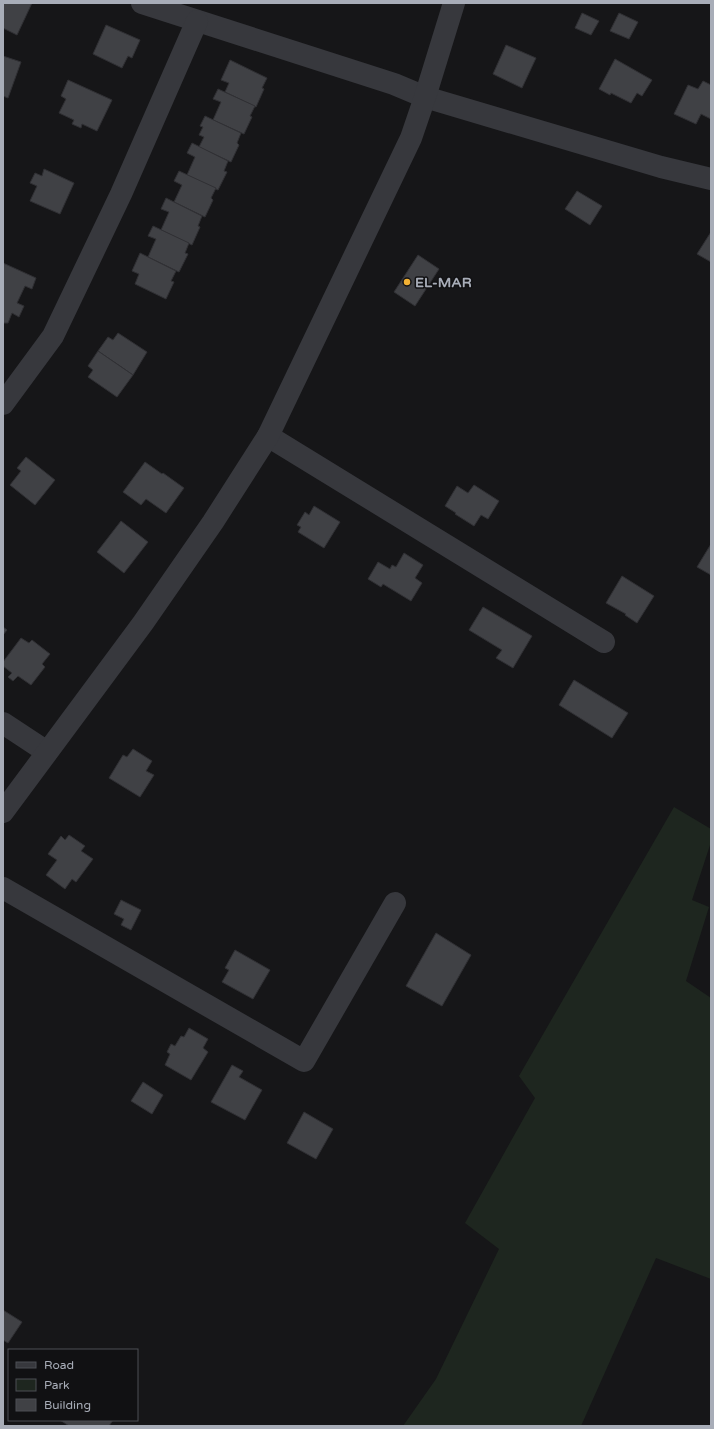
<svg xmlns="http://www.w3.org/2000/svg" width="714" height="1429" viewBox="0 0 714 1429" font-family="'Varela Round',sans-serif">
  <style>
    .green { fill: #1e261f }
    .building { fill: #404145; stroke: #303034 }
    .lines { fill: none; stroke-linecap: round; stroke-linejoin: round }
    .minor { stroke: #37383d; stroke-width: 22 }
    .poi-dot { fill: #f2b134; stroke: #111113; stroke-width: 1.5 }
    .labels { text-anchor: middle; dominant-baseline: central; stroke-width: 3; stroke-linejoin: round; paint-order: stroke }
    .poi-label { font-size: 14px; font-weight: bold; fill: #a8adb8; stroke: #111113; text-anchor: start }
  </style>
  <rect width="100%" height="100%" fill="#161618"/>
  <path class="green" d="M674,807L711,829V842L692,900L709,907L686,981L711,998V1279L656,1258L581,1426H403L436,1379L499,1249L465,1223L535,1098L519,1076Z"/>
  <g class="building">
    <path d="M3,3H32L17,35L3,28Z"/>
    <path d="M582,13L599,21L591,35L575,28Z"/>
    <path d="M619,13L638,22L629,39L610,31Z"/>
    <path d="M106,25L140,40L132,58L128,56L122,68L93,54Z"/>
    <path d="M506,45L536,58L522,88L493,74Z"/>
    <path d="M3,56L21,62L8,98L3,96Z"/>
    <path d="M615,59L652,80L642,96L637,93L631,103L611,93L610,95L599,89Z"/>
    <path d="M230,60L267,78L262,88L264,89L256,107L225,92L229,83L221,80Z"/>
    <path d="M68,80L112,100L97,131L82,124L81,128L72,124L74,120L59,113L66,99L61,96Z"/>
    <path d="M703,81L711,85V119L701,114L696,124L674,114L688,85L698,89Z"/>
    <path d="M218,89L255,106L250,116L252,117L244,134L213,120L221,102L213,99Z"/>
    <path d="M205,116L241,133L237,143L239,145L231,162L199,147L204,137L199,135L203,127L200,126Z"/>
    <path d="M192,143L228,161L224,171L227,172L218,190L187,175L195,157L187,153Z"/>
    <path d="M44,169L74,183L60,214L30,201L37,186L30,183L35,173L42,176Z"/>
    <path d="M179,171L216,188L211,198L213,200L205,217L174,202L182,185L174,181Z"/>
    <path d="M577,191L602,206L590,225L565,209Z"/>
    <path d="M166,198L202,216L198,226L200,227L192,245L161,230L169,212L161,209Z"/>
    <path d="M153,226L189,243L185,253L188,254L179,272L148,257L156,239L148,236Z"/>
    <path d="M711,232V262L697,254Z"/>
    <path d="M140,253L176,271L171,281L174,282L166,299L135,284L139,274L132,271Z"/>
    <path d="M418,255L439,269L415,306L394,292Z"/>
    <path d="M3,263L36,278L32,289L25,286L17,303L24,306L19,317L12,313L8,323H3Z"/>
    <path d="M118,333L147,352L133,375L98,351L108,337L113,340Z"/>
    <path d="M98,351L133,375L117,397L88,377L93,370L88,366Z"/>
    <path d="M26,457L55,480L35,505L10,485L21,471L17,468Z"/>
    <path d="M145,462L162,474L163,473L184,488L166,513L146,499L141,505L123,492Z"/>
    <path d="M474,485L499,501L488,519L481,515L474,526L455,514L456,513L445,506L457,486L468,493Z"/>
    <path d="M314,506L340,522L324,548L298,532L301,527L297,525L305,512L309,515Z"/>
    <path d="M121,521L148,542L124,573L97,552Z"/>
    <path d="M711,544V575L697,567Z"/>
    <path d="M404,553L423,565L415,578L422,583L411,601L383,584L381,587L368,579L378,562L390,569L392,565L396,567Z"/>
    <path d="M622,576L654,596L637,623L625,615L626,614L606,603Z"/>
    <path d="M483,607L532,636L513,668L496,658L502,650L469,630Z"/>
    <path d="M3,627L7,630L3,635Z"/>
    <path d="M21,638L29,643L32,640L50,654L42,664L45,667L31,685L18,676L13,681L8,677L12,673L3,666V662Z"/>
    <path d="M574,680L628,713L612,738L559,705Z"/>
    <path d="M133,749L152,761L146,771L154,775L140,797L109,778L123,755L127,757Z"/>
    <path d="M69,835L85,846L81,851L93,859L76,882L72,879L65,889L46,875L57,860L48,854L61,836L65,840Z"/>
    <path d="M121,900L141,910L131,930L121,925L124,919L114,914Z"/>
    <path d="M436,933L471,955L442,1006L406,986Z"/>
    <path d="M235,950L270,970L253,999L222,982L229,970L225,968Z"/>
    <path d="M189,1028L208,1039L203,1048L208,1052L191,1080L165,1065L170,1054L167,1052L171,1044L175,1046L181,1036L184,1037Z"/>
    <path d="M232,1065L243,1071L239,1077L262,1090L245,1120L211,1102Z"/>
    <path d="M143,1082L163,1095L152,1114L131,1101Z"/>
    <path d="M304,1112L333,1129L316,1159L287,1143Z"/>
    <path d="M3,1310L22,1322L8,1343L3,1340Z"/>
    <path d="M60,1420H113L109,1426H69Z"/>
  </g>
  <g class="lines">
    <g class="minor">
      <path d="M142,3L394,84L425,97L661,167L711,179"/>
      <path d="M3,404L53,336L121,194L197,21"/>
      <path d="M268,436L604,642"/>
      <path d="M3,723L47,752"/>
      <path d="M3,812L143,623L213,522L268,436L411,138L425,97L454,3"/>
      <path d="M3,888L304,1061L395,903"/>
    </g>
  </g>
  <circle class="poi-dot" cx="407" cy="282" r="4"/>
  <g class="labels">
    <g class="poi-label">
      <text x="415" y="282">EL-MAR</text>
    </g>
  </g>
  <rect width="714" height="1429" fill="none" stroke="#a8adb8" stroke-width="8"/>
  <rect x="8" y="1349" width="130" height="72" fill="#111113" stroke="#4d4f55"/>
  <rect x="16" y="1362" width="20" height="6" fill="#37383d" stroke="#4d4f55"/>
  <text x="44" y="1369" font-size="12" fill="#a8adb8">Road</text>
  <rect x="16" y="1379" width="20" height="12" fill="#1e261f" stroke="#4d4f55"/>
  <text x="44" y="1389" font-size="12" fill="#a8adb8">Park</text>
  <rect x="16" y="1399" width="20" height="12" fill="#404145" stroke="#4d4f55"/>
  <text x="44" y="1409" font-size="12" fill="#a8adb8">Building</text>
</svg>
